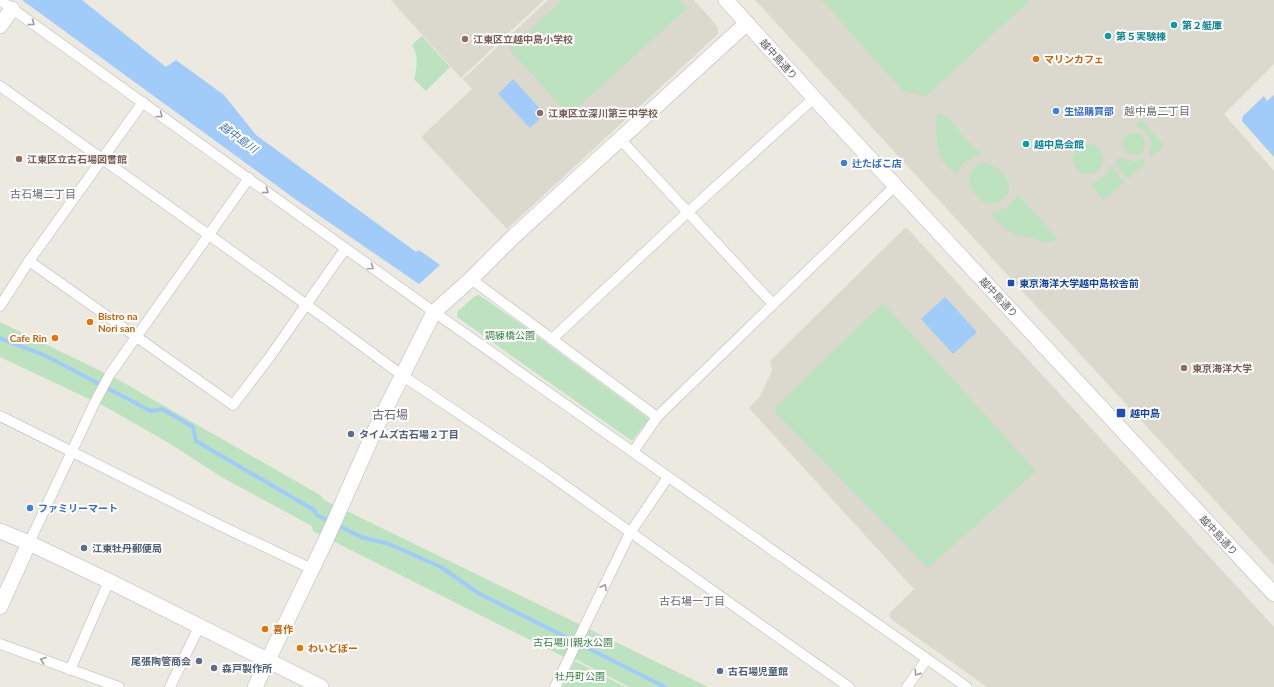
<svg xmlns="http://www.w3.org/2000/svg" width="1274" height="687" viewBox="0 0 1274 687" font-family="Lato,'Noto Sans JP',sans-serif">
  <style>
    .education { fill: #dbd8ce }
    .green { fill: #bde2c0 }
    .water { fill: #a1ccf9 }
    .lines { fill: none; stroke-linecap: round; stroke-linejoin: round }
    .stream { stroke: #a1ccf9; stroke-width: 4 }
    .street-casing { stroke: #b6b7bc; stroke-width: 11 }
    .secondary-casing { stroke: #b6b8be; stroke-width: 16 }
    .street { stroke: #fff; stroke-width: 10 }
    .secondary { stroke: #fff; stroke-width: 15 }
    .oneway { stroke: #9b9da0 }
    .culture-dot { fill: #0f9aa8; stroke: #fff; stroke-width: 1.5 }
    .education-dot { fill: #8d6e63; stroke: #fff; stroke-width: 1.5 }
    .food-dot { fill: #e8710a; stroke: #fff; stroke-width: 1.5 }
    .shop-dot { fill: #3f7fe0; stroke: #fff; stroke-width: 1.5 }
    .transit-dot { fill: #1a4fb4; stroke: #fff; stroke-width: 1.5 }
    .service-dot { fill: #5c6f8a; stroke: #fff; stroke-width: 1.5 }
    .labels { text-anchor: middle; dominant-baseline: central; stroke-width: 4; stroke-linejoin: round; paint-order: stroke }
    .culture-label { font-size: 10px; font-weight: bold; fill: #0d838f; stroke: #fff; text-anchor: start }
    .education-label { font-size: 10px; font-weight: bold; fill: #785e54; stroke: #fff; text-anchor: start }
    .street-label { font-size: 10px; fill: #595b60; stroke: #fff }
    .food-label { font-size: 10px; font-weight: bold; fill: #c56008; stroke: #fff; text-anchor: start }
    .shop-label { font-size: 10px; font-weight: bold; fill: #366cbe; stroke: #fff; text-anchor: start }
    .transit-label { font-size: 10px; font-weight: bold; fill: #164399; stroke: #fff; text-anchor: start }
    .park-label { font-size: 10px; fill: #387f42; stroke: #fff }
    .service-label { font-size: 10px; font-weight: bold; fill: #4e5e75; stroke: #fff; text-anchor: start }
    .neighbourhood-label { font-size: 11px; fill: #6a6d72; stroke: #fff }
    .water-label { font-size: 11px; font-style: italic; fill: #4675ba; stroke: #fff }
    .quarter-label { font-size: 12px; fill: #6a6d72; stroke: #fff }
  </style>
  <rect width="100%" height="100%" fill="#ebe9e0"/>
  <g class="education">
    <path d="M391,0H544L461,78Z"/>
    <path d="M548,0H694L718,27V34L507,229L421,137L472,89L463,79Z"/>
    <path d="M755,0H1274V64L1224,114L1274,171V565Z"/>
    <path d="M906,227L1274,627V687H987L891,619L889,614L914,589L749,408L760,396L772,371L770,361Z"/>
  </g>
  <g class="green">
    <path d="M563,0H679L687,8L569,115L509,49Z"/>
    <path d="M822,0H1030L926,96L903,91Z"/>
    <path d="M422,36L450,67L426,91L414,79C417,66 419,57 412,45Z"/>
    <path d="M938,114H942L948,117L962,135L981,154C970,158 961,162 957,174C951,169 944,164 941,158C937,152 934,119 938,114Z"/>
    <path d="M1141,120L1164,145L1151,157L1149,153C1156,139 1148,131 1135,126Z"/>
    <circle cx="1134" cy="144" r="11"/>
    <circle cx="1088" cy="159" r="15"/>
    <path d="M1121,157C1128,161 1135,163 1142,159L1146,163L1128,178L1125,177L1115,162Z"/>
    <path d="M983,163C999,164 1020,185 1003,199C981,218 952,172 983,163Z"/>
    <path d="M1111,166L1121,179L1125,181L1104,200L1090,185C1099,180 1107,176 1111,166Z"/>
    <path d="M1017,194L1058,239L1050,242H1044L1034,238L1016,235L1005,229L990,213C1005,209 1011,208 1017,194Z"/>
    <path d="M479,295L521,324L649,419L632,441L457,317V312L475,296Z"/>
    <path d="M883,303L1036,471L928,568L773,410Z"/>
    <path d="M0,322L117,379L320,495L324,500L708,687H629L575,659L574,662L313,531L312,526L223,478L169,443L104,406L0,357Z"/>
    <path d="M575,661L625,687H562L573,664Z"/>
  </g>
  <g class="water">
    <path d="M22,0H82L166,67L176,60L224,95L256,135L416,252L419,250L440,265L419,284L295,199Z"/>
    <path d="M513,79L545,114L530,128L498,94Z"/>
    <path d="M1274,95V157L1242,121L1243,116L1264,96L1267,101Z"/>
    <path d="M945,297L977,332L953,354L921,319Z"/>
  </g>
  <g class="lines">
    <g class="stream">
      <path d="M0,338L44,355L151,411L162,409L193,427L196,441L314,510L317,515L330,522"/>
      <path d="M337,525L361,537L389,544L441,567L478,593L665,687"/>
    </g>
    <g class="street-casing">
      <g id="street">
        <path d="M0,0L434,312L967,687"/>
        <path d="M0,86L307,305L403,376L543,470L765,628L849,687"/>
        <path d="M620,139L773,304"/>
        <path d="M29,261L233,405L269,358L345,249"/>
        <path d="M471,279L657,417"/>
        <path d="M0,306L29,261L143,102"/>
        <path d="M552,339L688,212L814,98"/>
        <path d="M0,416L217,524L312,569"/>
        <path d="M633,452L657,417L895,186"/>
        <path d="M29,543L95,402L110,374L249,178"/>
        <path d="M0,644L119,687"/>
        <path d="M70,670L109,581"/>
        <path d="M170,687L199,627"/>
        <path d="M555,687L630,533L668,477"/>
        <path d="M907,687L927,659"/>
      </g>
    </g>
    <g class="secondary-casing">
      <g id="secondary">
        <path d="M726,0L814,98L1274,594"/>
        <path d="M0,26L12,9"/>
        <path d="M0,531L29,543L109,581L321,687"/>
        <path d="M0,607L29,543"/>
        <path d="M255,687L326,540L374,432L434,312L471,279L511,239L747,23"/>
      </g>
    </g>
    <use href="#street" class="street"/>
    <use href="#secondary" class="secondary"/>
  </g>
  <defs><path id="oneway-chevron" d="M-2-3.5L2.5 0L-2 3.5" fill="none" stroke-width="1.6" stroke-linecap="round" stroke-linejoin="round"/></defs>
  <g class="oneway">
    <use href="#oneway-chevron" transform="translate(32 23) rotate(36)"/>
    <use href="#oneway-chevron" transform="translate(160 115) rotate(36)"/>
    <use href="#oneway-chevron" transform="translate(266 191) rotate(36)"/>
    <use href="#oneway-chevron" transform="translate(371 267) rotate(35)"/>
    <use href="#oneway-chevron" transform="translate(604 587) rotate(-64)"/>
    <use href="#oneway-chevron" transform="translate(43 660) rotate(-160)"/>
    <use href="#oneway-chevron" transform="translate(917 673) rotate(125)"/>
  </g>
  <g class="culture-dot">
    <circle cx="1174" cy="25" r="4"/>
    <circle cx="1108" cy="36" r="4"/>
    <circle cx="1026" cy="144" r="4"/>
  </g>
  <g class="education-dot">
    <circle cx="465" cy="39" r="4"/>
    <circle cx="540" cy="113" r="4"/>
    <circle cx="19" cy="159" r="4"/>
    <circle cx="1184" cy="368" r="4"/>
  </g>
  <g class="food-dot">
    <circle cx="1036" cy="59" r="4"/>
    <circle cx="90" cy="322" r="4"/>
    <circle cx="55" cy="338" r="4"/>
    <circle cx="265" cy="629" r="4"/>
    <circle cx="300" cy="648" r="4"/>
  </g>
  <g class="shop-dot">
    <circle cx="1056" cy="111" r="4"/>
    <circle cx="844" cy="163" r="4"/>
    <circle cx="30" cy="508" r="4"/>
  </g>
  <g class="transit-dot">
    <rect x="1007" y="279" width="8" height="8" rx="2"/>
    <rect x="1116" y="408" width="10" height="10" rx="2"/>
  </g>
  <g class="service-dot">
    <circle cx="351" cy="434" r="4"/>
    <circle cx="84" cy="548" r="4"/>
    <circle cx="199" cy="661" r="4"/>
    <circle cx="214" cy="668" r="4"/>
    <circle cx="720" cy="671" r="4"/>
  </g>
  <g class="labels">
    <g class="culture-label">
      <text x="1182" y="25">第２艇庫</text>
      <text x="1116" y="36">第５実験棟</text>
      <text x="1034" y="144">越中島会館</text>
    </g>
    <g class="education-label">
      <text x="473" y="39">江東区立越中島小学校</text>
      <text x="548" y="113">江東区立深川第三中学校</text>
      <text x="27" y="159">江東区立古石場図書館</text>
      <text x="1192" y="368">東京海洋大学</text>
    </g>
    <g class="street-label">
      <text transform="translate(779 59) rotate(48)">越中島通り</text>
      <text transform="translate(999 297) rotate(47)">越中島通り</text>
      <text transform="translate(1219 535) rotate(47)">越中島通り</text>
    </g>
    <g class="food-label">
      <text x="1044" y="59">マリンカフェ</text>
      <text x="98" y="316">Bistro na<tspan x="98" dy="12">Nori san</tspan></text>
      <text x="47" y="338" text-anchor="end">Cafe Rin</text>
      <text x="273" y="629">喜作</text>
      <text x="308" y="648">わいどぼー</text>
    </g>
    <g class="shop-label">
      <text x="1064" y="111">生協購買部</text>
      <text x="852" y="163">辻たばこ店</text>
      <text x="38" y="508">ファミリーマート</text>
    </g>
    <g class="transit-label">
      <text x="1019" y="283">東京海洋大学越中島校舎前</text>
      <text x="1130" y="413">越中島</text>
    </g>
    <g class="park-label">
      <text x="510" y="335">調練橋公園</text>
      <text x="573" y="642">古石場川親水公園</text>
      <text x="580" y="676">牡丹町公園</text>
    </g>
    <g class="service-label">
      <text x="359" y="434">タイムズ古石場２丁目</text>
      <text x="92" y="548">江東牡丹郵便局</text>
      <text x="191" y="661" text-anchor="end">尾張陶管商会</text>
      <text x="222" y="668">森戸製作所</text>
      <text x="728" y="671">古石場児童館</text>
    </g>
    <g class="neighbourhood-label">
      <text x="1157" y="110">越中島二丁目</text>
      <text x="43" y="193">古石場二丁目</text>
      <text x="692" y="600">古石場一丁目</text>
    </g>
    <g class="water-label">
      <text transform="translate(239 137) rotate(36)">越中島川</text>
    </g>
    <g class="quarter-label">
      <text x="390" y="414">古石場</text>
    </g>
  </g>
</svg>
